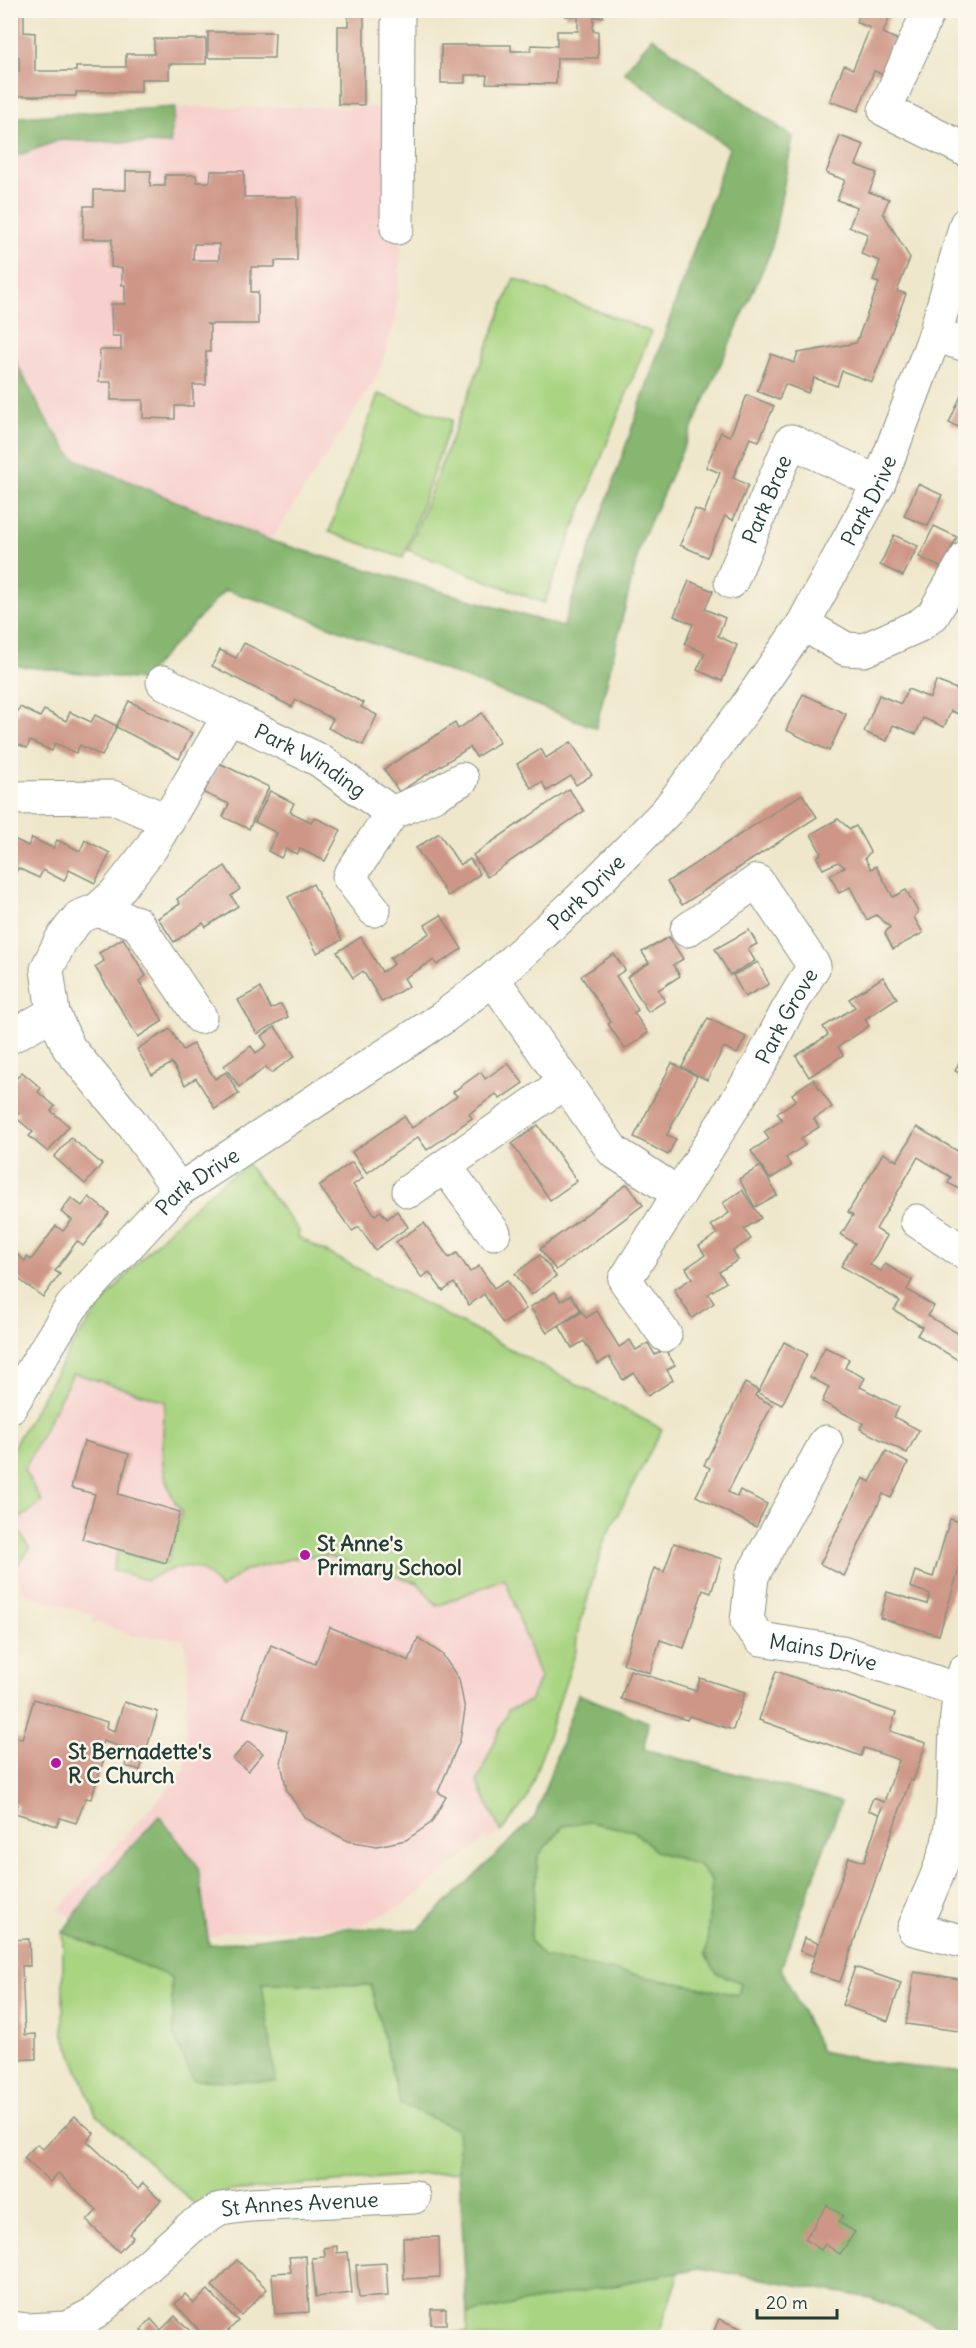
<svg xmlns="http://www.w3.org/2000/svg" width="976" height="2348" viewBox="0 0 976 2348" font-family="Delius,sans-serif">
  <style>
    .built { fill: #f7d0cd }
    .green { fill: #a9d481; stroke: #64885a; stroke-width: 1.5 }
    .forest { fill: #86b66f; stroke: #527a52; stroke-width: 1.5; fill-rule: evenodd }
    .building { fill: #ce9686; fill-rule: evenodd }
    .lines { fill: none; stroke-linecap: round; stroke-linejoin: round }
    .minor-casing { stroke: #879280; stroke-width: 35 }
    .minor { stroke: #fff; stroke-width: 33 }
    .poi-dot { fill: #b5179e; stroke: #fbf7ec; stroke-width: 2 }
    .labels { text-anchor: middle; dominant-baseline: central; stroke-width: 5; stroke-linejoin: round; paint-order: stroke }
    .street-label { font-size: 21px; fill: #1f3d34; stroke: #fbf7ec }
    .poi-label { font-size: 21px; font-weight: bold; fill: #1f3d34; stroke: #fbf7ec; text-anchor: start }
  </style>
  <rect width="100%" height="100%" fill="#fbf7ec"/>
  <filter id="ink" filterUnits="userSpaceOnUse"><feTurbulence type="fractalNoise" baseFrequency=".0167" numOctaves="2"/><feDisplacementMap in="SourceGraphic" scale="12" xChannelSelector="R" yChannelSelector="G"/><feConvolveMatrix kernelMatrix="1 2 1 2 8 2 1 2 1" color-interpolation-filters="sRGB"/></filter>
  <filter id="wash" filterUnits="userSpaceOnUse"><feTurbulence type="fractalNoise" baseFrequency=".008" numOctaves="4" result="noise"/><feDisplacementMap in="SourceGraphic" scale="24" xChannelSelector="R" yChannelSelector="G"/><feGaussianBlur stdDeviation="1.35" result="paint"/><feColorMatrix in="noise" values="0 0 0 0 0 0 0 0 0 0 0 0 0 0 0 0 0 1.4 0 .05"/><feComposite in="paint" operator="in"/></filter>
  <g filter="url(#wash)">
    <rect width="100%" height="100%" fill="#efe7cb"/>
    <g class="built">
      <path d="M175,107H412L396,318L378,375L271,541L73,457L47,421L11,353V158L60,140L170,144Z"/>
      <path d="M299,1231L298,1237L662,1429L603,1543L577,1636L576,1651L527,1799L501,1832L488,1841L485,1839L407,1903L361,1925L224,1932L187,1949L84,1922L58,1910L185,1770L188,1658L184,1639L133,1636L92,1621L93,1615L27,1595L11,1567L10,1457L82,1332L165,1235Z"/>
    </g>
    <g class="green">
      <path d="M514,278L651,332L544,603L408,550Z"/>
      <path d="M378,394L452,420L403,558L329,532Z"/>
      <path d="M247,1164L299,1231L298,1237L662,1429L603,1543L577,1636L576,1651L527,1799L501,1832L477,1782L508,1710L530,1701L540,1678L505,1578L437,1606L418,1583L329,1556H302L243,1571L220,1589C198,1556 179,1565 146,1580L113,1570L117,1551L167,1564L182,1512C155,1476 163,1443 165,1401L73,1373L24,1470L42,1502L14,1523L30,1549L14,1569L10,1567V1457L16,1442C38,1406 58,1367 81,1333C120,1276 190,1203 247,1164Z"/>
      <path d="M589,1822L634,1831L655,1851L699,1865L712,1882L706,1956L717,1972L741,1983L738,1995L543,1957L530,1940L538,1856L563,1826Z"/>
      <path d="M63,1932L171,1977L174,2036L262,1983L371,1985L400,2104L457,2128L460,2171L230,2191L199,2208L96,2114L63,2032Z"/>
      <path d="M679,2272L658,2337H396L467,2332V2314Z"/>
    </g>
    <g class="forest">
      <path d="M652,37L793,137L771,251L640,545L596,728L268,603L225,590L141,680L11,665V353L47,421L73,458L271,541L563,627L729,148L624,72Z"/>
      <path d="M175,107L170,144L60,140L11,158V120L19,117Z"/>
      <path d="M578,1694L648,1722L644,1749L841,1802L781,1968L821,2051L885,2064L965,2072V2337L871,2298L699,2268L467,2314L457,2129L400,2104L371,1985L262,1983L276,2082L193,2080L174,2036L171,1977L63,1932L91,1892L159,1816L198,1866L209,1945L347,1928L418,1930L535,1817ZM589,1822L634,1831L655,1851L699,1865L712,1882L706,1956L717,1973L741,1983L738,1995L544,1957L530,1941L538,1856L563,1826Z"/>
    </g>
    <g id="blocks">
      <g class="building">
        <path d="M10,10H24V32L35,33V71H76V67H126V54H154V39H206V64H169V79H141V92H76V96H10V71H19V57H10Z"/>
        <path d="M348,10H364V105L338,104V26H348Z"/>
        <path d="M565,10H603V17H594L593,31H598V58H557L556,84L486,83L487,75H465V83H441V45H511V51H531V45L557,46V31H578V16H565Z"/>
        <path d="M861,10H892L883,33L898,40L884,75L874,71L858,111L830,101L844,65L853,69L870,28L856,22Z"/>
        <path d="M208,32H275L274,58H208Z"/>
        <path d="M840,136L864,145L856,165L877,173L869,192L889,199L883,213L910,258L897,291L906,294L872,382L842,371L837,386L814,378L808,393L785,384L779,400L757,391L771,354L794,363L798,353L856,343L879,283L873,281L880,261L861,254L868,234L849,227L857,207L837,200L845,180L826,173Z"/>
        <path d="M126,171H151L150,186H165V175H196L197,182H210L211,171H244V197H297V261H275V267H251V292H258V324H207L210,326V352H206V385H193V406H175V419L143,418V400H111V382H99L100,350H121V336H112L111,304H125V285H122V268L111,267L112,239H83L84,206H94V190H126ZM194,244H219V260H193Z"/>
        <path d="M966,384V430L949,423Z"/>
        <path d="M747,395L774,406L759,441L750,438L733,478L748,485L733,520L725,516L707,557L680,545L695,509L704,513L720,473L706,467L721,432L730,436Z"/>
        <path d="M918,484L942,495L928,526L904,516Z"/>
        <path d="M934,526L957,537L942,568L919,557Z"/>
        <path d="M894,535L918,546L903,576L880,565Z"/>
        <path d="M689,581L713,591L705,609L725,618L718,636L737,645L722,681L697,670L705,653L685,644L693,624L674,616Z"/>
        <path d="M244,643L364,703L361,707L377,715L363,745L328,728L333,719L296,700L292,707L212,666L220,650L236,658Z"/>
        <path d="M966,673V717L951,711L944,727L923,718L916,734L893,725L887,741L864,732L879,695L901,704L908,689L930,698L936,681L959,690Z"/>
        <path d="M803,694L846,714L829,751L786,730Z"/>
        <path d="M129,701L192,733L179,759L116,727Z"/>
        <path d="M20,707L40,717L44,710L66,721L70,712L91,722L95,715L117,726L102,756L80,745L76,753L55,743L52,751L30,741L27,748L10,741V712L16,715Z"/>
        <path d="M482,713L500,742L476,757L470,747L399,792L384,769L455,723L458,729Z"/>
        <path d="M571,742L592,775L576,785L571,776L547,791L542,782L531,788L517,764L541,749L546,758Z"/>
        <path d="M219,763L269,787L249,829L223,817L229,804L204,793Z"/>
        <path d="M569,789L584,811L487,877L473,855Z"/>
        <path d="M270,791L294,803L290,812L311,822L314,817L341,830L325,861L300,849L297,854L286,849L281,858L268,851L277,833L255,822Z"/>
        <path d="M802,794L817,817L682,905L667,882Z"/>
        <path d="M838,819L850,829L856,826L870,852L865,858L871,869L876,866L893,897L906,890L918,912L914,917L923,933L893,949L885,933L890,927L876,915L867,920L850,887L839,893L830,875L845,867L838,862L823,869L817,858L821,853L811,834Z"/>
        <path d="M439,833L460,865L470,859L480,874L448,896L416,848Z"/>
        <path d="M10,837L28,846L32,838L53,848L57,840L80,851L85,840L110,853L95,883L69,870L64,881L43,870L39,878L18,868L14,876L10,875Z"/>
        <path d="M225,866L240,889L231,896L238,906L206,927L203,923L174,942L158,918L180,904L177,899Z"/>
        <path d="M313,884L342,940L317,953L288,897Z"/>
        <path d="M441,915L462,949L437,965L434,960L404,978L409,986L382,1002L363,971L353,978L337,952L361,937L382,972L394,964L390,958L430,933L425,925Z"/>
        <path d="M749,930L757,944L748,949L755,961L730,975L715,949Z"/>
        <path d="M669,937L683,959L673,965L680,976L658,990L665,1001L648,1012L627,977L649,963L642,952Z"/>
        <path d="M123,938L146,976L139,981L163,1021L138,1037L95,967L104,961L99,953Z"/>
        <path d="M614,954L625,970L616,976L638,1010L634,1013L648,1033L625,1049L608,1024L611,1022L581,976Z"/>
        <path d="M758,962L769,984L745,997L733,975Z"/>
        <path d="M883,977L897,998L865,1019L869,1026L838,1047L843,1055L809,1077L796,1056L828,1035L823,1027L855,1007L849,999Z"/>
        <path d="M260,988L271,1009L281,1004L288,1017L257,1034L238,1000Z"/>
        <path d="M708,1018L746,1037L737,1054L724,1047L707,1080L682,1067Z"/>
        <path d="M275,1027L295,1056L271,1073L266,1067L239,1087L224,1066L251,1046L256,1053L267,1045L261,1036Z"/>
        <path d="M170,1029L183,1050L193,1044L215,1079L226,1072L239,1094L215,1109L196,1078L185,1085L172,1063L152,1075L137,1049Z"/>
        <path d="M966,1049V1077L955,1071Z"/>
        <path d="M508,1063L523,1083L500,1099L496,1094L469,1114L472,1118L427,1150L418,1137L367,1173L352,1152L404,1116L412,1128L457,1096L453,1092L481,1072L485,1079Z"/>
        <path d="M672,1063L697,1076L667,1135L676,1139L668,1155L634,1137Z"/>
        <path d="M22,1072L41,1088L38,1092L55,1106L51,1111L69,1126L48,1152L29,1136L33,1132L15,1117L19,1113L10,1107V1086Z"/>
        <path d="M813,1079L832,1107L814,1119L819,1127L800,1139L805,1145L786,1158L791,1166L770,1179L751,1151L769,1139L764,1132L782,1120L777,1113L796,1100L792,1094Z"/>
        <path d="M538,1125L577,1181L550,1200L512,1144Z"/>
        <path d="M917,1127L966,1156V1193L948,1183L951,1177L918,1157L876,1229L887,1236L870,1265L881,1271L885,1264L912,1280L907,1290L934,1306L928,1316L966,1338V1365L917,1335L922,1327L894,1310L900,1301L841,1266L855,1243L841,1235L853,1215L848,1212L883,1153L897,1161Z"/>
        <path d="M71,1138L102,1164L85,1184L54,1157Z"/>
        <path d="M352,1162L363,1178L353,1185L375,1215L381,1211L387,1219L397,1211L408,1227L375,1250L359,1227L352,1231L319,1186Z"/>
        <path d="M761,1166L777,1195L755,1207L739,1179Z"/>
        <path d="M627,1184L643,1205L556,1270L540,1249Z"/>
        <path d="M742,1190L761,1218L744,1229L751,1239L733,1251L738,1260L719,1272L726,1282L708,1294L714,1303L692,1318L674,1290L692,1278L686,1268L705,1255L699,1246L717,1234L711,1225L729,1213L723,1203Z"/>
        <path d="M89,1197L109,1213L83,1246L77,1241L55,1271L60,1274L43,1297L13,1275L10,1279V1249L25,1261L27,1257L31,1260L56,1226L63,1231L72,1220L61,1212L71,1198L82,1206Z"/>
        <path d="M424,1223L449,1258L457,1253L470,1272L479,1266L494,1288L507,1280L526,1309L503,1324L484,1294L469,1305L454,1283L443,1291L429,1272L422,1278L396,1242Z"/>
        <path d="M540,1255L556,1276L531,1295L515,1274Z"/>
        <path d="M555,1292L561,1301L571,1295L581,1311L547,1333L530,1307Z"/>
        <path d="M597,1311L619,1347L630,1340L636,1350L648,1343L655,1355L665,1349L675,1365L667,1370L673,1380L648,1396L634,1373L623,1380L609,1357L598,1364L584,1341L572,1348L559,1326L582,1312L586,1318Z"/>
        <path d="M784,1342L807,1354L782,1405L758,1393Z"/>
        <path d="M825,1347L849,1359L845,1368L865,1378L860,1387L899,1407L894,1417L919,1430L907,1453L860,1429L863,1423L822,1402L829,1387L810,1377Z"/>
        <path d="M966,1376V1388L960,1385Z"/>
        <path d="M745,1383L758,1390L755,1396L772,1405L728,1492L737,1497L740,1490L767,1504L756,1527L696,1496L710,1468L704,1465Z"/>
        <path d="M84,1441L129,1454L118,1494L180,1512L166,1563L82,1539L95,1494L71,1488Z"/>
        <path d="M886,1451L908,1463L891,1498L883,1494L844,1576L820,1564L863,1478L870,1482Z"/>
        <path d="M966,1504V1546L939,1635L880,1618L887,1592L927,1604L930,1594L910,1587L915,1571L933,1577L950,1519L960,1522Z"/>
        <path d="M674,1543L722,1559L711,1593L703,1590L684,1648L660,1640L650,1673L623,1664L654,1568L664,1572Z"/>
        <path d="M330,1627L409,1661L418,1638L442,1654L459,1679L465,1710L460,1740L438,1792L446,1797L431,1823L406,1840L377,1846L348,1841L305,1818L287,1791L281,1763L287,1731L243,1717L271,1645L315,1664Z"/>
        <path d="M630,1670L696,1691L700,1678L745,1692L733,1730L689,1716L687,1720L621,1699Z"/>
        <path d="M776,1671L896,1713L890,1731L926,1743L913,1781L910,1780L840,1982L809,1972L849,1857L864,1862L882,1807L879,1814L868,1810L873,1798L884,1802L899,1760L864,1748L861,1756L759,1720Z"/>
        <path d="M34,1699L107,1722L106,1728L115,1731L124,1702L158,1712L140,1770L125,1766L130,1750L103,1741L98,1758L104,1759L91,1799L86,1798L76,1823L60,1818L57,1826L15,1813L18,1805L10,1803V1752L15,1737L22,1739Z"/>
        <path d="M248,1741L263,1753L248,1771L233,1759Z"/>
        <path d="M804,1938L818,1943L814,1956L800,1951Z"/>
        <path d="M29,1939L30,1966H22L25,2035L36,2034V2059L10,2060V1940Z"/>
        <path d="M855,1967L901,1983L888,2021L842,2005Z"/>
        <path d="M914,1972L966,1980V2032L906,2024Z"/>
        <path d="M75,2116L94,2133L87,2141L138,2189L143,2183L161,2200L129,2234L133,2237L119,2252L87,2221L97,2210L58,2173L50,2182L24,2158L37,2144L43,2149Z"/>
        <path d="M827,2205L843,2216L839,2222L855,2232L840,2254L825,2244L821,2250L805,2239Z"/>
        <path d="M439,2237L440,2277L404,2279L403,2238Z"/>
        <path d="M337,2246V2253L348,2252L352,2293L316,2297L312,2258L325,2257L324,2248Z"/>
        <path d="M306,2256L309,2312L275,2314L272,2273L291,2272L289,2257Z"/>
        <path d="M237,2260L267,2289L241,2315L212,2286Z"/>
        <path d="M386,2263L388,2296L359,2298L356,2265Z"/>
        <path d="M208,2290L238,2321L221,2338H206L175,2304L185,2294L194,2303Z"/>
        <rect x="431" y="2309" width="15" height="15"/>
        <path d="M175,2316L197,2338H148L141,2330L151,2319L161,2330Z"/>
        <path d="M719,2319L754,2334L752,2338H711Z"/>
      </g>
    </g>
  </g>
  <g filter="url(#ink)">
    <use href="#blocks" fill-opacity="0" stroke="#879280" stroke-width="1.5"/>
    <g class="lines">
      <g class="minor-casing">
        <g id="minor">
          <path d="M929,10L885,110L966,150"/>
          <path d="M397,228L398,10"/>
          <path d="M935,335L966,345"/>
          <path id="s1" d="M731,582L791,441L879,483"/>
          <path d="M803,624L846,649L864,650L920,625L933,615L966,558"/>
          <path d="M163,682L229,716"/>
          <path d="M10,798L112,797L168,821"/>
          <path d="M392,813L434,795L462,779"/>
          <path d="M97,910L137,923L200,1017"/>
          <path d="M493,979L613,1151L679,1194L625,1280L665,1335"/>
          <path d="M10,1037L53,1013"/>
          <path d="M445,1166L494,1233"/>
          <path id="s2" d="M179,1190L133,1125L69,1048L53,1013L47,969L61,940L79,917L97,910L115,894L151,848L229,716L319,760L392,813L349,877L374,910"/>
          <path d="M409,1191L565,1082"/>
          <path id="s3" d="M679,1194L761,1062L786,1013L814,966L757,881L687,930"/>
          <path d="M917,1221L966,1254"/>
          <path id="s4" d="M10,1407L72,1306L179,1190L441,1019L493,979L578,901L667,811L743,711L803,624L879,483L935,335L966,224"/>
          <path id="s5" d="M826,1442L752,1576L747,1622L761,1639L842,1652L959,1690"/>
          <path d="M965,1670C949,1726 960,1787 948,1843C941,1872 925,1901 914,1929L966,1942"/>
          <path id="s6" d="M10,2328L27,2330L67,2328L95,2313L191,2227L220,2209L250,2205L414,2197"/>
        </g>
      </g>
      <use href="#minor" class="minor"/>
    </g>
  </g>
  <g class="poi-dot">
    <circle cx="305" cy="1555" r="6"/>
    <circle cx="56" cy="1763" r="6"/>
  </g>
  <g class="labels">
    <g class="street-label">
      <text stroke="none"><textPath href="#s1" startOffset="90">Park Brae</textPath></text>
      <text stroke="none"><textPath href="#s4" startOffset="1268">Park Drive</textPath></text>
      <text stroke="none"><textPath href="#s2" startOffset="672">Park Winding</textPath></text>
      <text stroke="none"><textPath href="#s4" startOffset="782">Park Drive</textPath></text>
      <text stroke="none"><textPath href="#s3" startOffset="208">Park Grove</textPath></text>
      <text stroke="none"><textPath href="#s4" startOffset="296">Park Drive</textPath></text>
      <text stroke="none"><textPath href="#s5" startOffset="285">Mains Drive</textPath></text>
      <text stroke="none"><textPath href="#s6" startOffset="332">St Annes Avenue</textPath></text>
    </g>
    <g class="poi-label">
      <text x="317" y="1543">St Anne's<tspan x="317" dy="24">Primary School</tspan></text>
      <text x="68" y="1751">St Bernadette's<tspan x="68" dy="24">R C Church</tspan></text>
    </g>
  </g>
  <rect width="976" height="2348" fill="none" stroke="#fbf7ec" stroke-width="36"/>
  <path d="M757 2309v9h80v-9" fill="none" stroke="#1f3d34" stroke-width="3"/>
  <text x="766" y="2309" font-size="18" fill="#1f3d34" stroke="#fbf7ec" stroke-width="4.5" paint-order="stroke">20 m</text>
</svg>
